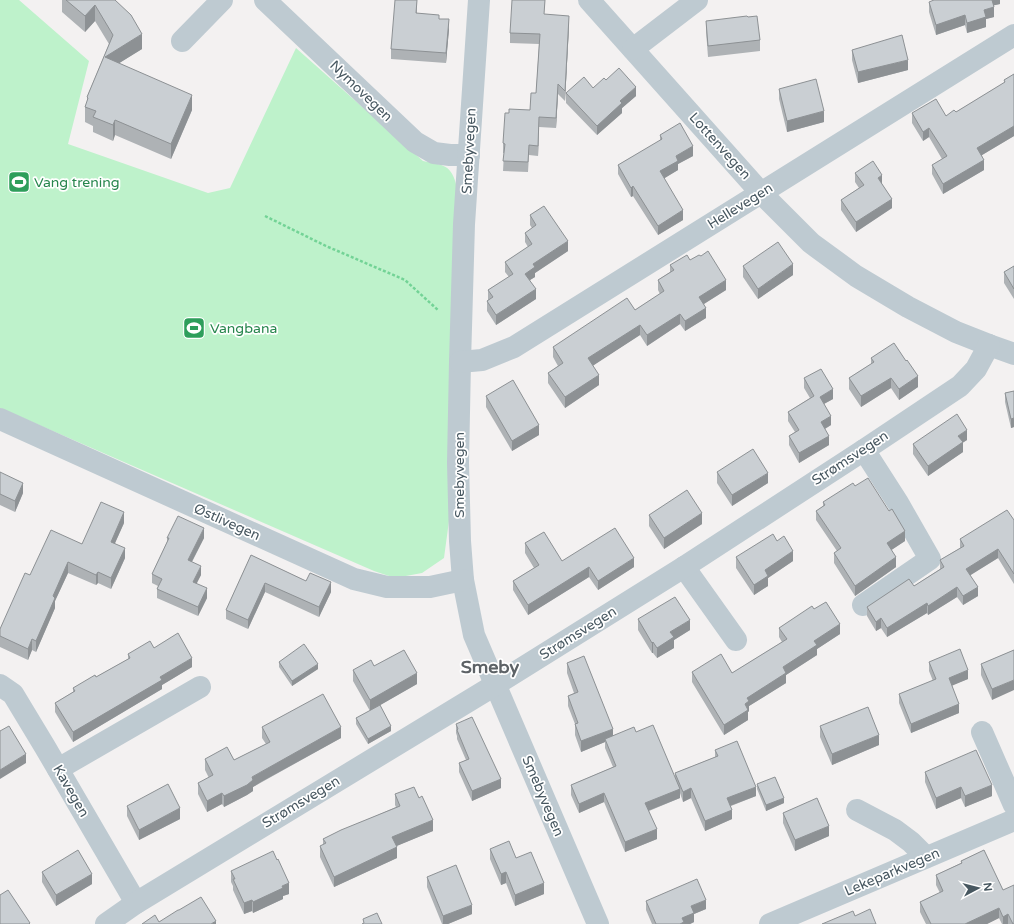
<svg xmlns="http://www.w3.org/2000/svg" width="1014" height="924" viewBox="0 0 1014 924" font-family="'Varela Round',sans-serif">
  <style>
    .green { fill: #bef2cb }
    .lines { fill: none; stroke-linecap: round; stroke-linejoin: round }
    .path { stroke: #73d396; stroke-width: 2.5; stroke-dasharray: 3 2; stroke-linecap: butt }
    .minor { stroke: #becad1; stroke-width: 22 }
    .wall { fill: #aeb2b5 }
    .shaded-wall { fill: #8d9194 }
    .building { fill: #cacfd3; stroke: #8d9194 }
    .labels { text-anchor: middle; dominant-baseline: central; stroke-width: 3.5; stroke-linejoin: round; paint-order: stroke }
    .street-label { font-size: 14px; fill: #475760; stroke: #fff }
    .leisure-label { font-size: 14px; fill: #27864d; stroke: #fff; text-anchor: start }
    .district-label { font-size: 18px; font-weight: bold; fill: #5d6266; stroke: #fff }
  </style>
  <rect width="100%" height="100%" fill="#f3f1f1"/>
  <path class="green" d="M0,0H19L89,61L68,144L208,193L230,188L296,48L423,161C443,165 452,164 457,188L451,506L444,558L422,573L395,578L374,571L0,408Z"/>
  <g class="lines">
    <path class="path" d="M265,216L326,246L405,280L439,311"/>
    <g class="minor">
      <path d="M265,0L415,142L434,153L450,155H469"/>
      <path d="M479,0L464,224L460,362L458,463L460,541L463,580L474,635L598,924"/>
      <path d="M589,0L761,193L811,243L856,276L908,307L956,332L989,345L1014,354"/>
      <path d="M182,41L222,0"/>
      <path d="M633,49L697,0"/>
      <path d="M460,362L482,360L514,347L1014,35"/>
      <path d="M0,419L354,579L387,587H430L463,580"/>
      <path d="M684,567L736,640"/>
      <path d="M863,605L930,559L898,503L864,450"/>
      <path d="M0,685L13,694L45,747L136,903"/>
      <path d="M982,732L1014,805"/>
      <path d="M58,769L200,687"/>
      <path d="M857,810L895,830L911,842L926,857"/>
      <path d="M106,924L136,903L495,685L684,567L864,450L960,386L976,369L989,345"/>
      <path d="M770,924L1014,820"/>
    </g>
  </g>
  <g class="wall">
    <path d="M62,0H115L142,49L119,63L192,110L171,159L115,135L113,141L93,132V126L85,122V107L87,102V97L109,44L95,21L85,32L62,12Z"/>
    <path d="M417,0V13L439,19L449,29L446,63L391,59V49Z"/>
    <path d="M545,0L544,14L569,26L565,101L558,94L556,128L539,127L538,156L529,155L528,172L503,171L504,153H503V143L509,113L530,110L536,93L539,44L510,43V33Z"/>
    <path d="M1000,0V4L994,5V17L986,19V27L967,33L965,25L936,35L929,12V2Z"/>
    <path d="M706,21L760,40V51L708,57L706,31Z"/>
    <path d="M852,50L908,70L858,83L852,60Z"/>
    <path d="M1014,74V136L982,155L984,170L943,194L932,174V165L942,159L929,137L923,141L912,123V113L946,116L956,112L1004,83V80Z"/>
    <path d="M606,80L636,96L622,108V113L597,135L566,103V93L593,88Z"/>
    <path d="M779,89L824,122L787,132L779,99Z"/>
    <path d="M660,135L693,156L678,164V170L664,178L683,220L658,235L633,196L631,197L618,174V165L660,141Z"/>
    <path d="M855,173L882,184L892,208L856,232L841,210V200L859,188L855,182Z"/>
    <path d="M530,215L568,251L535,273V277L530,280L536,299L496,325L487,311V301L488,300V290L509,277L505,272V262L528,247L525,242V233L532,228L530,225Z"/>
    <path d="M690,260L726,290L704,304L706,318L685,331L680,324L647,346L640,335L593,365L599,385L565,408L548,383V373L558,366L553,357V347L635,310L660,294L658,290V280L670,272V265Z"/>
    <path d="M743,266L793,275L758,299L743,277Z"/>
    <path d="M1014,266V299L1004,283V272Z"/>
    <path d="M871,358L918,387L899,400L891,388L861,407L849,389V378L871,364Z"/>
    <path d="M804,378L833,399L824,404L831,425L825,429L829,445L799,463L789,445V436L795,432L788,421V412L810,398L804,388Z"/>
    <path d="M1014,391V427L1011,428L1005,402V393Z"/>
    <path d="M486,396L539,435L512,451L486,407Z"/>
    <path d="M967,440L963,442V452L928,476L913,454V444Z"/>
    <path d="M0,472L23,493L15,512L0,505Z"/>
    <path d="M717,472L768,483L732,506L717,483Z"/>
    <path d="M855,486L905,541L891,550L896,567L855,596L834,563V553L837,551L816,520V511L823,506V502Z"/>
    <path d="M649,515L702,524L664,549L649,526Z"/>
    <path d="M1014,520V584L998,558L970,575L978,596L963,605L957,597L928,615L927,613L887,637L881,628L876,631L867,616V607L914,586L940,569V560L960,548V539Z"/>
    <path d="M124,523L115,543L125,558L111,589L98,583L96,585L68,573L55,601V608L36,652L32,650L28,660L0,647V629L30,575L82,544Z"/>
    <path d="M167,538H204L192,562L201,575L196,583L207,598L198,616L157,598V589L158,586L152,583V574L167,542Z"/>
    <path d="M777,541L793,561L768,578V586L754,595L736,568V557Z"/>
    <path d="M525,543L562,561L634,567L598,590L589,577L528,615L513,590V581L534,568L525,553Z"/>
    <path d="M251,555L306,581L331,592L319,617L265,592L248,629L226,619V610Z"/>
    <path d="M814,609L840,634L817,649V655L786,675V683L749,706V711L748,712V720L724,735L692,682V672L732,673L782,642L779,637V628Z"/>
    <path d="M638,619L690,630L674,640V648L657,658L653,653H652L638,630Z"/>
    <path d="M154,648L192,667L162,685V689L73,742L55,712V703L73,692V688L96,677L128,659V654Z"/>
    <path d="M1014,650L992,700L981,675V664Z"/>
    <path d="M279,662L318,669L292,686L279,667Z"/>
    <path d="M929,662L968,679L952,685L959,713L911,733L899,703V694L933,681L929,671Z"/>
    <path d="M567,663L613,736L636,732L675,779V773L715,757V750L756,796L731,806L732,819L705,831L691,798L683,802L680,793V798L649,811L657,839L625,852L604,802L579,813L571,795V785L613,767L605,748V742L581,752L575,735V724L568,706V696L574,693L567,673Z"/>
    <path d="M374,666L417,684L380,705L391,731L368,744L356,724V718L370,711L353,681V670Z"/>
    <path d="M456,724L501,788L472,801L459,772V763L466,760L457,739V736L456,733Z"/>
    <path d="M820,726L879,745L832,765L820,737Z"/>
    <path d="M262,727L341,738L253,787V791L247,795L224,807L222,804L207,812L198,794V783L209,778L205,770V759L234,760L266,744L262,738Z"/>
    <path d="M925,772L992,796L965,807L961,798L936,809L925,782Z"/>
    <path d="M757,784L784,803L766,811L757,789Z"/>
    <path d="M395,794L433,831L396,846L397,858L334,887L320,857V846L323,845V839L396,807L395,805Z"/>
    <path d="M127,806L180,819L139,840L127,816Z"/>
    <path d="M783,813L829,836L795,851L783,823Z"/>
    <path d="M490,849L516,858L544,894L515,906L506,883L501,885L490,859Z"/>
    <path d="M984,850L1014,924H1002L999,918L987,924H926L920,912V902L940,893L936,885V875L961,863V861Z"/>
    <path d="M231,871L289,894L283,896V899L253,913L252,911L244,914L233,890V886L231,882Z"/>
    <path d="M42,872L92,884L56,906L42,882Z"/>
    <path d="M427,877L472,914L448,924H442L427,887Z"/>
    <path d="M646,901L706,909L694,914V922L690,924H652L646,910Z"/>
  </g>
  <g class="shaded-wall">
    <path d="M991,0H1000V4L991,6Z"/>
    <path d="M95,5V21L85,32V16Z"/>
    <path d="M994,7V17L986,19V27L967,33V23L984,10Z"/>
    <path d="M965,15V25L936,35V25Z"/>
    <path d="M569,16V26L565,101V91Z"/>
    <path d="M449,19V29L446,63V53Z"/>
    <path d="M142,34V49L105,72V57Z"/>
    <path d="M908,60V70L858,83V72Z"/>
    <path d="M558,84V94L556,128V118Z"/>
    <path d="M636,87V96L622,108V113L597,135V126L620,101Z"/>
    <path d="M192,95V110L171,159V144Z"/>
    <path d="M824,111V122L787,132V121Z"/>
    <path d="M539,117V127L538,156V146Z"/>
    <path d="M115,120V135L113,141V125Z"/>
    <path d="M1014,126V136L977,158V148Z"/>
    <path d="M929,128V137L923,141V132Z"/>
    <path d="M693,146V156L678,164V170L660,181V171L676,156Z"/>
    <path d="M984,160V170L943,194V184Z"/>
    <path d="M882,175V185L878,178Z"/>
    <path d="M633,186V196L631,197V188Z"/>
    <path d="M892,199V208L856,232V222Z"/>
    <path d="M683,210V220L658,235V226Z"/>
    <path d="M568,241V251L535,273V277L525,283V274L533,264Z"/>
    <path d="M793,264V275L758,299V289Z"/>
    <path d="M726,280V290L699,307V297Z"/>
    <path d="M536,289V299L496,325V315Z"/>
    <path d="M706,308V318L685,331V321Z"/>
    <path d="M680,314V324L647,346V335Z"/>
    <path d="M640,325V335L588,369V358Z"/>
    <path d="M599,375V385L565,408V397Z"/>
    <path d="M918,376V387L899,400V389Z"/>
    <path d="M891,378V388L861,407V396Z"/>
    <path d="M833,389V399L820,406V397Z"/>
    <path d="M831,416V425L821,431V422Z"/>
    <path d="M1014,418V427L1011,428V419Z"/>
    <path d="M539,425V435L512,451V441Z"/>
    <path d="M967,430V440L958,446V436Z"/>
    <path d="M829,436V445L799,463V453Z"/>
    <path d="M963,442V452L928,476V466Z"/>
    <path d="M768,473V483L732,506V495Z"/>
    <path d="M23,483V493L15,512V501Z"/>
    <path d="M124,512V523L111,552V542Z"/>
    <path d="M702,513V524L664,549V538Z"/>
    <path d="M204,528V538L188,569V560Z"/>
    <path d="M905,531V541L887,553V543Z"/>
    <path d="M125,548V558L111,589V578Z"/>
    <path d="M998,549V558L966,578V569Z"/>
    <path d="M793,551V561L768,578V586L754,595V585L765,570Z"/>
    <path d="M896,557V567L855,596V586Z"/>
    <path d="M634,558V567L598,590V581Z"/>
    <path d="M68,562V573L55,601V608L36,652V641L53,596Z"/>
    <path d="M201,566V575L193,591V582Z"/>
    <path d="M589,567V577L528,615V605Z"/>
    <path d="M98,572V583L96,585V575Z"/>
    <path d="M331,582V592L319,617V607Z"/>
    <path d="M265,583V592L248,629V620Z"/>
    <path d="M957,587V597L928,615V606Z"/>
    <path d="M978,587V596L963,605V596Z"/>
    <path d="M207,588V598L198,616V607Z"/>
    <path d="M927,603V613L887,637V628Z"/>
    <path d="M881,618V628L876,631V622Z"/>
    <path d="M690,620V630L674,640V648L657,658V648L670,632Z"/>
    <path d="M840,624V634L817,649V655L786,675V683L749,706V711L748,712V720L724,735V725L745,704L747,698L814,641Z"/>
    <path d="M32,639V650L28,660V649Z"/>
    <path d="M653,642V653H652V643Z"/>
    <path d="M192,658V667L162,685V689L73,742V732L160,677Z"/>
    <path d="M318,664V669L292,686V681Z"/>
    <path d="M968,670V679L949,687V678Z"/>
    <path d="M417,673V684L370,711V700Z"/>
    <path d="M1014,680V690L992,700V689Z"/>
    <path d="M959,704V713L911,733V724Z"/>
    <path d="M391,726V731L368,744V739Z"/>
    <path d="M341,727V738L261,782L253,787V791L247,795L224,807V796L252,777Z"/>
    <path d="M613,729V739H605V742L581,752V741Z"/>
    <path d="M879,735V745L832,765V754Z"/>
    <path d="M26,754V763L0,779V770Z"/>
    <path d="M501,779V788L472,801V791Z"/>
    <path d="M992,785V796L965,807V796Z"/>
    <path d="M756,787V796L727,807V798Z"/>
    <path d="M961,787V798L936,809V798Z"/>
    <path d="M691,788V798L683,802V792Z"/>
    <path d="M680,789V798L645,812V803Z"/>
    <path d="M222,793V804L207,812V801Z"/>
    <path d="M604,793V802L579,813V804Z"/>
    <path d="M784,798V803L766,811V805Z"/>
    <path d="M180,808V819L139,840V830Z"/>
    <path d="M732,810V819L705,831V821Z"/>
    <path d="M433,820V831L392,848V837Z"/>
    <path d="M829,826V836L795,851V840Z"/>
    <path d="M657,829V839L625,852V842Z"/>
    <path d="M397,847V858L334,887V877Z"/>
    <path d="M506,872V883L501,885V874Z"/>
    <path d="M92,874V884L56,906V895Z"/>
    <path d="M289,883V894L283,896V899L253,913V902L282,886Z"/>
    <path d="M544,883V894L515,906V895Z"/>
    <path d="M252,900V911L244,914V903Z"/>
    <path d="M706,900V909L694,914V922L690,924H680L682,918L691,906Z"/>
    <path d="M472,905V914L448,924H443V916Z"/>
    <path d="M999,908V918L987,924H965Z"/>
    <path d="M1008,914V924H1003V917Z"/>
    <path d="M216,921V924H211Z"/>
  </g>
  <g class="building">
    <path d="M66,0H115L131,15L142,34L105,57L192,95L171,144L115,120L113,125L93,117L96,111L85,107L88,98L87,97L113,35L95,5L85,16Z"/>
    <path d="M395,0H417L416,13L439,15V19H449L446,53L391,49Z"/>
    <path d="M512,0H545L544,14L569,16L565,91L558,84L556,118L539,117L538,146L529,145L528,162L503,161L505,144L503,143L505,113H509V109L530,110L531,93H536L540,34L510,33Z"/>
    <path d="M934,0H992L994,7L984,10L986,17L967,23L965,15L936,25L929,2Z"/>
    <path d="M747,16L748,17L757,16L760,40L708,46L706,21Z"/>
    <path d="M902,35L908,60L858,72L852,50Z"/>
    <path d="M619,68L636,87L620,101L622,103L597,126L566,93L584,77L593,88L604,78L606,80Z"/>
    <path d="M1014,74V126L977,148L984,160L943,184L932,165L947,156L929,128L923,132L912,113L936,99L946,116L954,110L956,112L1005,82L1004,80Z"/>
    <path d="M816,79L824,111L787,121L779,89Z"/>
    <path d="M680,123L693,146L676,156L678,161L660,171L683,210L658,226L633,186L631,188L618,165L662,139L660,135Z"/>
    <path d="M873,161L882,175L878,178L892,199L856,222L841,200L864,185L855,173Z"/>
    <path d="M544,206L568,241L533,264L535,267L525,274L536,289L496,315L487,301L493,297L488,290L513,274L505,262L532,244L525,233L536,225L530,215Z"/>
    <path d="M778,242L793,264L758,289L743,266Z"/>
    <path d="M708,251L726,280L699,297L706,308L685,321L680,314L647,335L640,325L588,358L599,375L565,397L548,373L563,363L553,347L627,298L635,310L664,291L658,280L674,270L670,265L687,255L690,260L699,255L701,256Z"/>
    <path d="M1014,266V289L1004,272Z"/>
    <path d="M894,343L906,361L907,360L918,376L899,389L891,378L861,396L849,378L874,362L871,358Z"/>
    <path d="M821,369L833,389L820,397L831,416L821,422L829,436L799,453L789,436L799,430L788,412L814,396L804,378Z"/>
    <path d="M513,380L539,425L512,441L486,396Z"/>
    <path d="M1014,391V418L1011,419L1005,393Z"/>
    <path d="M957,414L967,430L958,436L963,442L928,466L913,444Z"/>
    <path d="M753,449L768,473L732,495L717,472Z"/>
    <path d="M0,472L23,483L15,501L0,494Z"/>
    <path d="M868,478L889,511L892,509L905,531L887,543L896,557L855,586L834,553L841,548L816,511L825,505L823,502L853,483L855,486Z"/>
    <path d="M687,490L702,513L664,538L649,515Z"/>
    <path d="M101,502L124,512L111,542L125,548L111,578L98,572L96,575L68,562L53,596L55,598L36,641L32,639L28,649L0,636V629L25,573L30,575L51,530L82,544Z"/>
    <path d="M1007,510L1014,520V574L998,549L966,569L978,587L963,596L957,587L928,606L927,603L887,628L881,618L876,622L867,607L909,579L914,586L944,567L940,560L964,546L960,539Z"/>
    <path d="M178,516L204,528L188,560L201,566L193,582L207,588L198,607L157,589L162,579L152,574L169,538H167Z"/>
    <path d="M615,528L634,558L598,581L589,567L528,605L513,581L539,565L525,543L544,532L562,561Z"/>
    <path d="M773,534L777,541L784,536L793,551L765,570L768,576L754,585L736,557Z"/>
    <path d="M251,555L306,581L310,573L331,582L319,607L265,583L248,620L226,610Z"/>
    <path d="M675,597L690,620L670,632L674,637L657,648L653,642L652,643L638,619Z"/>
    <path d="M826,602L840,624L814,641L817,645L783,667L786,673L747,698L749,701L745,704L748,710L724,725L692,672L721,654L732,673L787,639L779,628L812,606L814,609Z"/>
    <path d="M178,633L192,658L160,677L162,680L73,732L55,703L75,691L73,688L95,675L96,677L130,658L128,654L150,641L154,648Z"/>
    <path d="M304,644L318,664L292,681L279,662Z"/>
    <path d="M960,649L968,670L949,678L959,704L911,724L899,694L936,679L929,662Z"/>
    <path d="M404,650L417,673L370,700L353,670L371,660L374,666Z"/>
    <path d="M1014,650V680L992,689L981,664Z"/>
    <path d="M584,656L613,729L581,741L575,724L578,723L568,696L578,692L567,663Z"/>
    <path d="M323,694L341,727L252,777L253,780L247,785L224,796L222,793L207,801L198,783L213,775L205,759L227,747L234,760L270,742L262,727Z"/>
    <path d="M380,705L391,726L368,739L356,718Z"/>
    <path d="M868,707L879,735L832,754L820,726Z"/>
    <path d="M472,717L501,779L472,791L459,763L469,759L457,730L458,729L456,724Z"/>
    <path d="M653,725L680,789L645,803L657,829L625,842L604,793L579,804L571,785L616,766L605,739L634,727L636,732Z"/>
    <path d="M9,726L26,754L0,770V731Z"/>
    <path d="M737,741L756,787L727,798L732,810L705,821L691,788L683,792L675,773L718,756L715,750Z"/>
    <path d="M976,750L992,785L965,796L961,787L936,798L925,772Z"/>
    <path d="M775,777L784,798L766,805L757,784Z"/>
    <path d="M168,784L180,808L139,830L127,806Z"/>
    <path d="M414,787L419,798L422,796L433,820L392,837L397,847L334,877L320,846L326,843L323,839L341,830L400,806L395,794Z"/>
    <path d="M817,798L829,826L795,840L783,813Z"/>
    <path d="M509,841L516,858L531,852L544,883L515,895L506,872L501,874L490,849Z"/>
    <path d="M78,850L92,874L56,895L42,872Z"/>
    <path d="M984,850L1003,890L1014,885V924H1013L1008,914L1003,917L999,908L965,924H931L920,902L943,891L936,875L962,863L961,861Z"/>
    <path d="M273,851L277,860L278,859L289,883L282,886L283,888L253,902L252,900L244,903L233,879H235L231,871Z"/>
    <path d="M456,865L472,905L443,916L427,877Z"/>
    <path d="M697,879L706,900L691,906L694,913L682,918L684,922L680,924H656L646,901Z"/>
    <path d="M8,890L30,923L29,924H0V895Z"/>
    <path d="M201,897L216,921L211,924H142L155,915L159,922L178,910H179Z"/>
    <path d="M870,909L876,924H822L853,911L855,916Z"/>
    <path d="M377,913L382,924H362L364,923L363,919Z"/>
  </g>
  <defs>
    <g id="stadium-square" transform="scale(1.15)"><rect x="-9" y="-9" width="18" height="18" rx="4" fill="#2e9e5b" stroke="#fff"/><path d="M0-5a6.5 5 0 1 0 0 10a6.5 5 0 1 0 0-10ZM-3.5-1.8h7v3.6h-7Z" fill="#fff"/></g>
  </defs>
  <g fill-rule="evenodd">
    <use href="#stadium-square" x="19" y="182"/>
    <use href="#stadium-square" x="194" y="328"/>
  </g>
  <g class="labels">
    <g class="street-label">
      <text transform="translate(361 91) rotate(44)">Nymovegen</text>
      <text transform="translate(720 146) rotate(48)">Lottenvegen</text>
      <text transform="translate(469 151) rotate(-87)">Smebyvegen</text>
      <text transform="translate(740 206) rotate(-32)">Hellevegen</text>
      <text transform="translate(850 458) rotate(-33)">Strømsvegen</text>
      <text transform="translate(459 475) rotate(-90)">Smebyvegen</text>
      <text transform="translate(227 522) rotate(24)">Østlivegen</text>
      <text transform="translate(578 633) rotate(-32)">Strømsvegen</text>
      <text transform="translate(71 791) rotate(60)">Kavegen</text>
      <text transform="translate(543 796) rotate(67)">Smebyvegen</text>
      <text transform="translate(301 802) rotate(-31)">Strømsvegen</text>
      <text transform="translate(892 872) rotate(-23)">Lekeparkvegen</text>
    </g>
    <g class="leisure-label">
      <text x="34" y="182">Vang trening</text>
      <text x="210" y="328">Vangbana</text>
    </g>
    <g class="district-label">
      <text x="490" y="667">Smeby</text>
    </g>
  </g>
  <g transform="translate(978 888) rotate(83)" stroke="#ffffff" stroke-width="3" paint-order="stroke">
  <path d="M0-3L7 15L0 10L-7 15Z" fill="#475760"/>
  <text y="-6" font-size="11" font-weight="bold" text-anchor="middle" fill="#475760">N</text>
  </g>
</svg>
